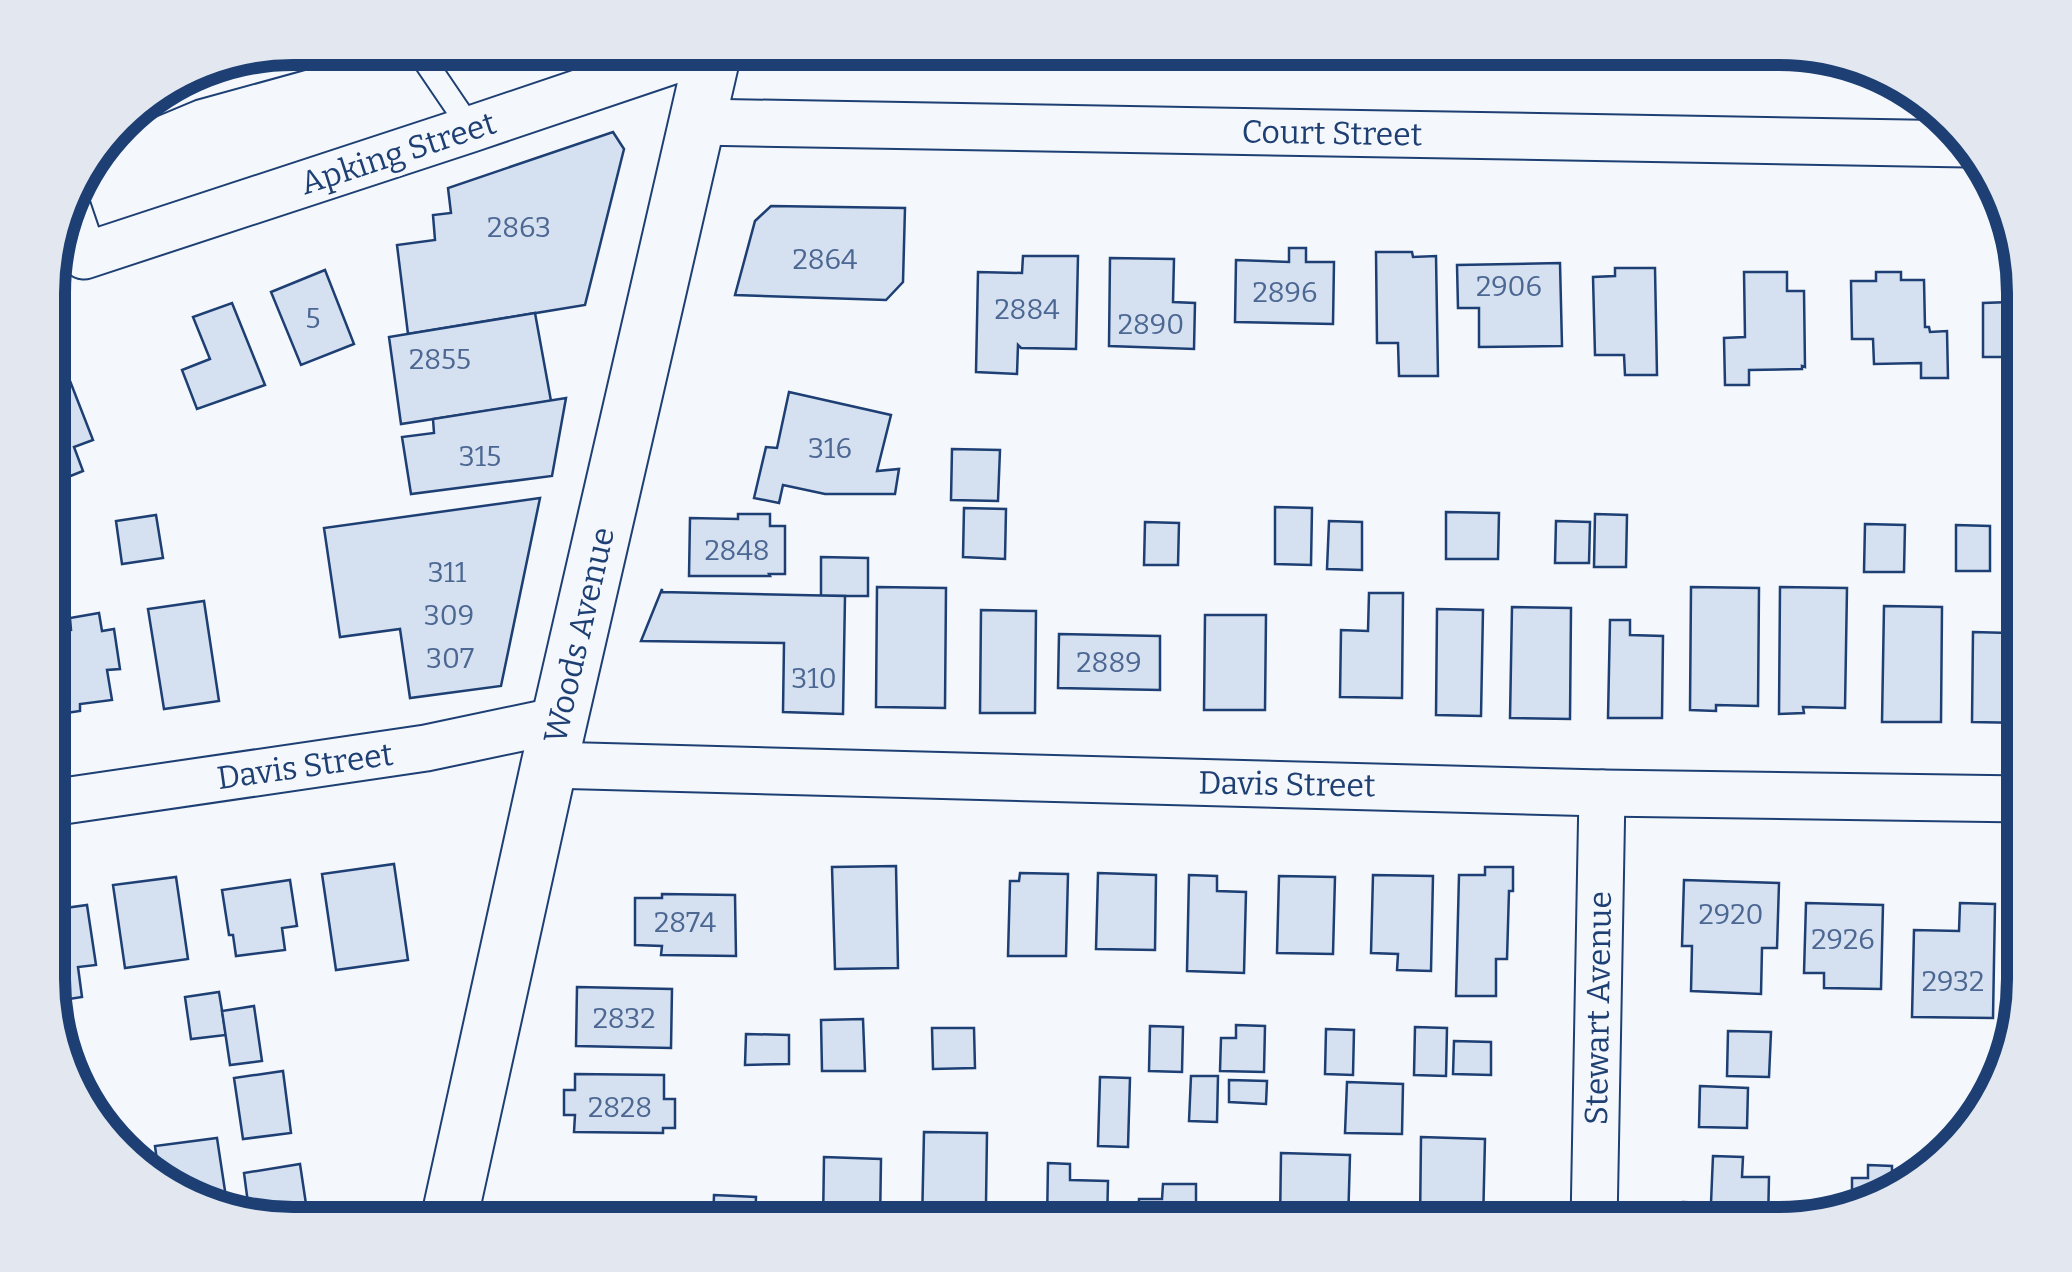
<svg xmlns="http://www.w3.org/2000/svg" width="2072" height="1272" viewBox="0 0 2072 1272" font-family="Bitter,serif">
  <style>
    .building { fill: #d5e0f0; stroke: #1d3f73; stroke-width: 2.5 }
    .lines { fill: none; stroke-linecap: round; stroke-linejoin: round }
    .lane-casing { stroke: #1d3f73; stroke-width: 26 }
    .street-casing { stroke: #1d3f73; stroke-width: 49 }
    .secondary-casing { stroke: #1d3f73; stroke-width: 59 }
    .lane { stroke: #f4f7fb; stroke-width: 22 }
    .street { stroke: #f4f7fb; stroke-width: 45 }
    .secondary { stroke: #f4f7fb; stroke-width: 55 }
    .labels { text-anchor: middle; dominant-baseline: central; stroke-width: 8; stroke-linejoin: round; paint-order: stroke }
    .number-label { font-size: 28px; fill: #4b6792 }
    .street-label { font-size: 32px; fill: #1d3f73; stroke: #f4f7fb }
    .rim { fill: none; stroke: #1d3f73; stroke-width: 12 }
  </style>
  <rect width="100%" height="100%" fill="#f4f7fb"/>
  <g class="building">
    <path d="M815,48H922L921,54Z"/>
    <path d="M974,48H1072L1071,67L973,61Z"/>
    <path d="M613,132L624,149L585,305L408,334L397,245L435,240L433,215L451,213L448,188Z"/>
    <path d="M771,206L905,208L903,282L886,300L735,295L755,221Z"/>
    <path d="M1289,248H1306V262H1334L1333,324L1235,322L1236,260L1289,262Z"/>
    <path d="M1376,252H1412L1413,257L1436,256L1438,376H1399L1398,343H1377Z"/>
    <path d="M1023,256H1078L1076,349L1021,348L1018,345L1017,374L976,372L978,272L1022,273Z"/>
    <path d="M1110,258L1174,259L1173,302L1195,303L1194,349L1109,346Z"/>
    <path d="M1560,263L1562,346L1479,347V308H1458L1457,265Z"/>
    <path d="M1615,268H1655L1657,375H1625L1624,355H1595L1593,277L1615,276Z"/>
    <path d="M325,270L354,344L301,365L271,292Z"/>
    <path d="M1744,272H1787V291H1804L1805,367L1802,366V369L1749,370V385H1725L1724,338L1745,337Z"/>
    <path d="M1876,272H1901V280H1924L1925,327H1929L1930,332L1947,331L1948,378H1921V363L1874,364L1873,339H1852L1851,281H1876Z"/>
    <path d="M2009,275L2024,277V335L2010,337V357H1983V303L2010,302Z"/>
    <path d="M232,303L265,385L197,409L182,370L210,359L193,317Z"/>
    <path d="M535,313L551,401L401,424L389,337Z"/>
    <path d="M63,363L93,440L74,447L83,471L53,483L50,474V368Z"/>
    <path d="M789,392L891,415L877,471L899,469L895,494H825L783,485L779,503L754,498L766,447L777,448Z"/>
    <path d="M566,398L552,476L411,494L402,437L434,433L433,419Z"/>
    <path d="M952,449L1000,450L998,501L951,500Z"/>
    <path d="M540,498L501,686L410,698L400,629L340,637L324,528Z"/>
    <path d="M1275,507L1312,508L1311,565L1275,564Z"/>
    <path d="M964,508L1006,509L1005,559L963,557Z"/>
    <path d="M1446,512L1499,513L1498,559H1446Z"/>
    <path d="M738,514H770V526H785V574H769L770,576H689L690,518L738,519Z"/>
    <path d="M1595,514L1627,515L1626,567H1594Z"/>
    <path d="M156,515L163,558L122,564L116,521Z"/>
    <path d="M1329,521L1362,522V570L1327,569Z"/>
    <path d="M1556,521L1590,522L1589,563H1555Z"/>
    <path d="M1145,522L1179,523L1178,565H1144Z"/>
    <path d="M1865,524L1905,525L1904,572H1864Z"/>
    <path d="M1956,525L1990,526V571H1956Z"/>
    <path d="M821,557L868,558V596H821Z"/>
    <path d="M877,587L946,588L945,708L876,707Z"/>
    <path d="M1691,587L1759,588L1758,706L1716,705V711L1690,710Z"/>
    <path d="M1780,587L1847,588L1845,708L1803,707L1804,713L1779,714Z"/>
    <path d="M662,589V592L845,596L843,714L783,712L784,643L641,641Z"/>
    <path d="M1369,593H1403L1402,698L1340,697L1341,630L1368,631Z"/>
    <path d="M204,601L219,701L164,709L148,609Z"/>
    <path d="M1884,606L1942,607L1941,722H1882Z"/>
    <path d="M1512,607L1571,608L1570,719L1510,718Z"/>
    <path d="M1437,609L1483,610L1481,716L1436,715Z"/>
    <path d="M981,610L1036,611L1035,713H980Z"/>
    <path d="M99,613L102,631L114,629L120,669L107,670L112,700L80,704V711L59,714L57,708L50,709V633L71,630L70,618Z"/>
    <path d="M1205,615H1266L1265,710H1204Z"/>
    <path d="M1610,620H1630V635L1663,636L1662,718H1608Z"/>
    <path d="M1973,632L2009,633V649H2024V723L1972,722Z"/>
    <path d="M1059,634L1160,636V690L1058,688Z"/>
    <path d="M394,864L408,960L336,970L322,874Z"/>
    <path d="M896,866L898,968L835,969L832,867Z"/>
    <path d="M1485,867H1513V891H1509L1507,959H1496V996H1456L1459,875H1485Z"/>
    <path d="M1020,873L1068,874L1066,956H1008L1010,881H1019Z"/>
    <path d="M1098,873L1156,875L1155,950L1096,949Z"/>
    <path d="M1189,875L1217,876V891L1246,892L1244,973L1187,971Z"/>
    <path d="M1373,875L1433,876L1431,971L1397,970L1398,954L1371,953Z"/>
    <path d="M1279,876L1335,877L1333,954L1277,953Z"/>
    <path d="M176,877L188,959L125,968L113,885Z"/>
    <path d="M290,880L297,926L282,928L285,950L236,956L233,935H229L222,890Z"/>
    <path d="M1684,880L1779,883L1777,948H1762L1761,994L1691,991L1692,946H1682Z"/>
    <path d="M63,893L65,908L87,905L96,965L78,967L82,997L50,1002V895Z"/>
    <path d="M662,894L735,895L736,956L661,955L662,946L635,945V898H662Z"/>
    <path d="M2021,896H2024V984H2019Z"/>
    <path d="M1806,903L1883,905L1881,989L1824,988V973H1804Z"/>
    <path d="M1960,903L1995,904L1993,1018L1912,1017L1914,930L1959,931Z"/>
    <path d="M577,987L672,989L671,1048L576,1046Z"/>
    <path d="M219,992L226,1035L191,1039L185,997Z"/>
    <path d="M254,1006L262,1061L230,1065L222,1011Z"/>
    <path d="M863,1019L865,1071H822L821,1020Z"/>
    <path d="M1236,1025L1265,1026L1264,1072L1220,1071L1221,1038H1236Z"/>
    <path d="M1150,1026L1183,1027L1182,1072L1149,1071Z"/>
    <path d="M1415,1027L1447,1028L1446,1076L1414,1075Z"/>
    <path d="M932,1028H974L975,1068L933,1069Z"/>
    <path d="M1326,1029L1354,1030L1353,1075L1325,1074Z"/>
    <path d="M1728,1031L1771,1032L1769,1077L1727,1076Z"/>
    <path d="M746,1034L789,1035V1064L745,1065Z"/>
    <path d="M1454,1041L1491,1042V1075L1453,1074Z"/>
    <path d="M283,1071L291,1133L243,1139L234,1078Z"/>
    <path d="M575,1074L664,1075V1099H675V1128H663V1133L574,1132L575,1115H564V1090H575Z"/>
    <path d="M1191,1076H1218L1217,1122L1189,1121Z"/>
    <path d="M1100,1077L1130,1078L1128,1147L1098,1146Z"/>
    <path d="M1229,1080L1267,1081L1266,1104L1229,1102Z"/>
    <path d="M1347,1082L1403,1084L1402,1134L1345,1133Z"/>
    <path d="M1700,1086L1748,1088L1747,1128L1699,1127Z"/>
    <path d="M924,1132L987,1133L986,1204L1014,1205L1013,1224H922Z"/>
    <path d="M1421,1137L1485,1139L1483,1224H1420Z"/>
    <path d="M217,1138L227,1204L160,1184L155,1146Z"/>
    <path d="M1281,1153L1350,1155L1348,1224H1280Z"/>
    <path d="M1713,1156L1743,1157L1742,1177H1769L1768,1224H1683V1202L1711,1203Z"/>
    <path d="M824,1157L881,1159L880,1224H823Z"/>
    <path d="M1048,1163L1070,1164V1180L1108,1181L1107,1224H1047Z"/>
    <path d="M300,1164L309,1224H293L249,1211L244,1173Z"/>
    <path d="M1868,1165L1892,1166V1178L1906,1179L1905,1188L1901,1192L1852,1207V1178H1868Z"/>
    <path d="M1163,1184H1196V1224H1138L1139,1199H1162Z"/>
    <path d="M714,1195L756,1197L755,1224H713Z"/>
  </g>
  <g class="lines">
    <g class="lane-casing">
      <g id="lane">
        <path d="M416,48L471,129"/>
        <path d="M124,117L191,89L340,48"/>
        <path d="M50,267L84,256"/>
      </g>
    </g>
    <g class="street-casing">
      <g id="street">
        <path d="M697,122L1967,144"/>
        <path d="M67,206L84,256L471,129L711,48"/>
        <path d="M549,765L1602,793L2024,799"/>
        <path d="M50,803L426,748L559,720"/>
        <path d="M1594,1224L1602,793"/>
      </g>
    </g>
    <g class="secondary-casing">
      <path id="secondary" d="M448,1224L549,765L714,48"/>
    </g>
    <use href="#lane" class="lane"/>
    <use href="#street" class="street"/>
    <use href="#secondary" class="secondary"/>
  </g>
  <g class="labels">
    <g class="number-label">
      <text x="519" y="227">2863</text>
      <text x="825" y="259">2864</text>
      <text x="1509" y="286">2906</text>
      <text x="1285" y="292">2896</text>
      <text x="1027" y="309">2884</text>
      <text x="313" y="318">5</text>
      <text x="1151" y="324">2890</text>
      <text x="440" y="359">2855</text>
      <text x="830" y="448">316</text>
      <text x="480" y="456">315</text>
      <text x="737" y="550">2848</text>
      <text x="447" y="572">311</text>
      <text x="449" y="615">309</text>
      <text x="450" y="658">307</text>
      <text x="1109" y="662">2889</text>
      <text x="814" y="678">310</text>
      <text x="1731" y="914">2920</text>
      <text x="685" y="922">2874</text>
      <text x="1843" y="939">2926</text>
      <text x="1953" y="981">2932</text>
      <text x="624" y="1018">2832</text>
      <text x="620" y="1107">2828</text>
    </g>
    <g class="street-label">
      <text transform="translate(1332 133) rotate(1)">Court Street</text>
      <text transform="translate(398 153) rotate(-18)">Apking Street</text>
      <text transform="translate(579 635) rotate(-77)">Woods Avenue</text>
      <text transform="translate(305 766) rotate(-8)">Davis Street</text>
      <text transform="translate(1287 784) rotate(1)">Davis Street</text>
      <text transform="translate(1598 1008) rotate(-89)">Stewart Avenue</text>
    </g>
  </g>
  <path d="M0 0H2072V1272H0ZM293 65H1779A228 228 0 0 1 2007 293V979A228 228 0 0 1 1779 1207H293A228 228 0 0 1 65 979V293A228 228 0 0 1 293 65Z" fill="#e3e8f0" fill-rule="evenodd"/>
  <path class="rim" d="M293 65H1779A228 228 0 0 1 2007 293V979A228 228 0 0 1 1779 1207H293A228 228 0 0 1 65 979V293A228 228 0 0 1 293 65Z"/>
</svg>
